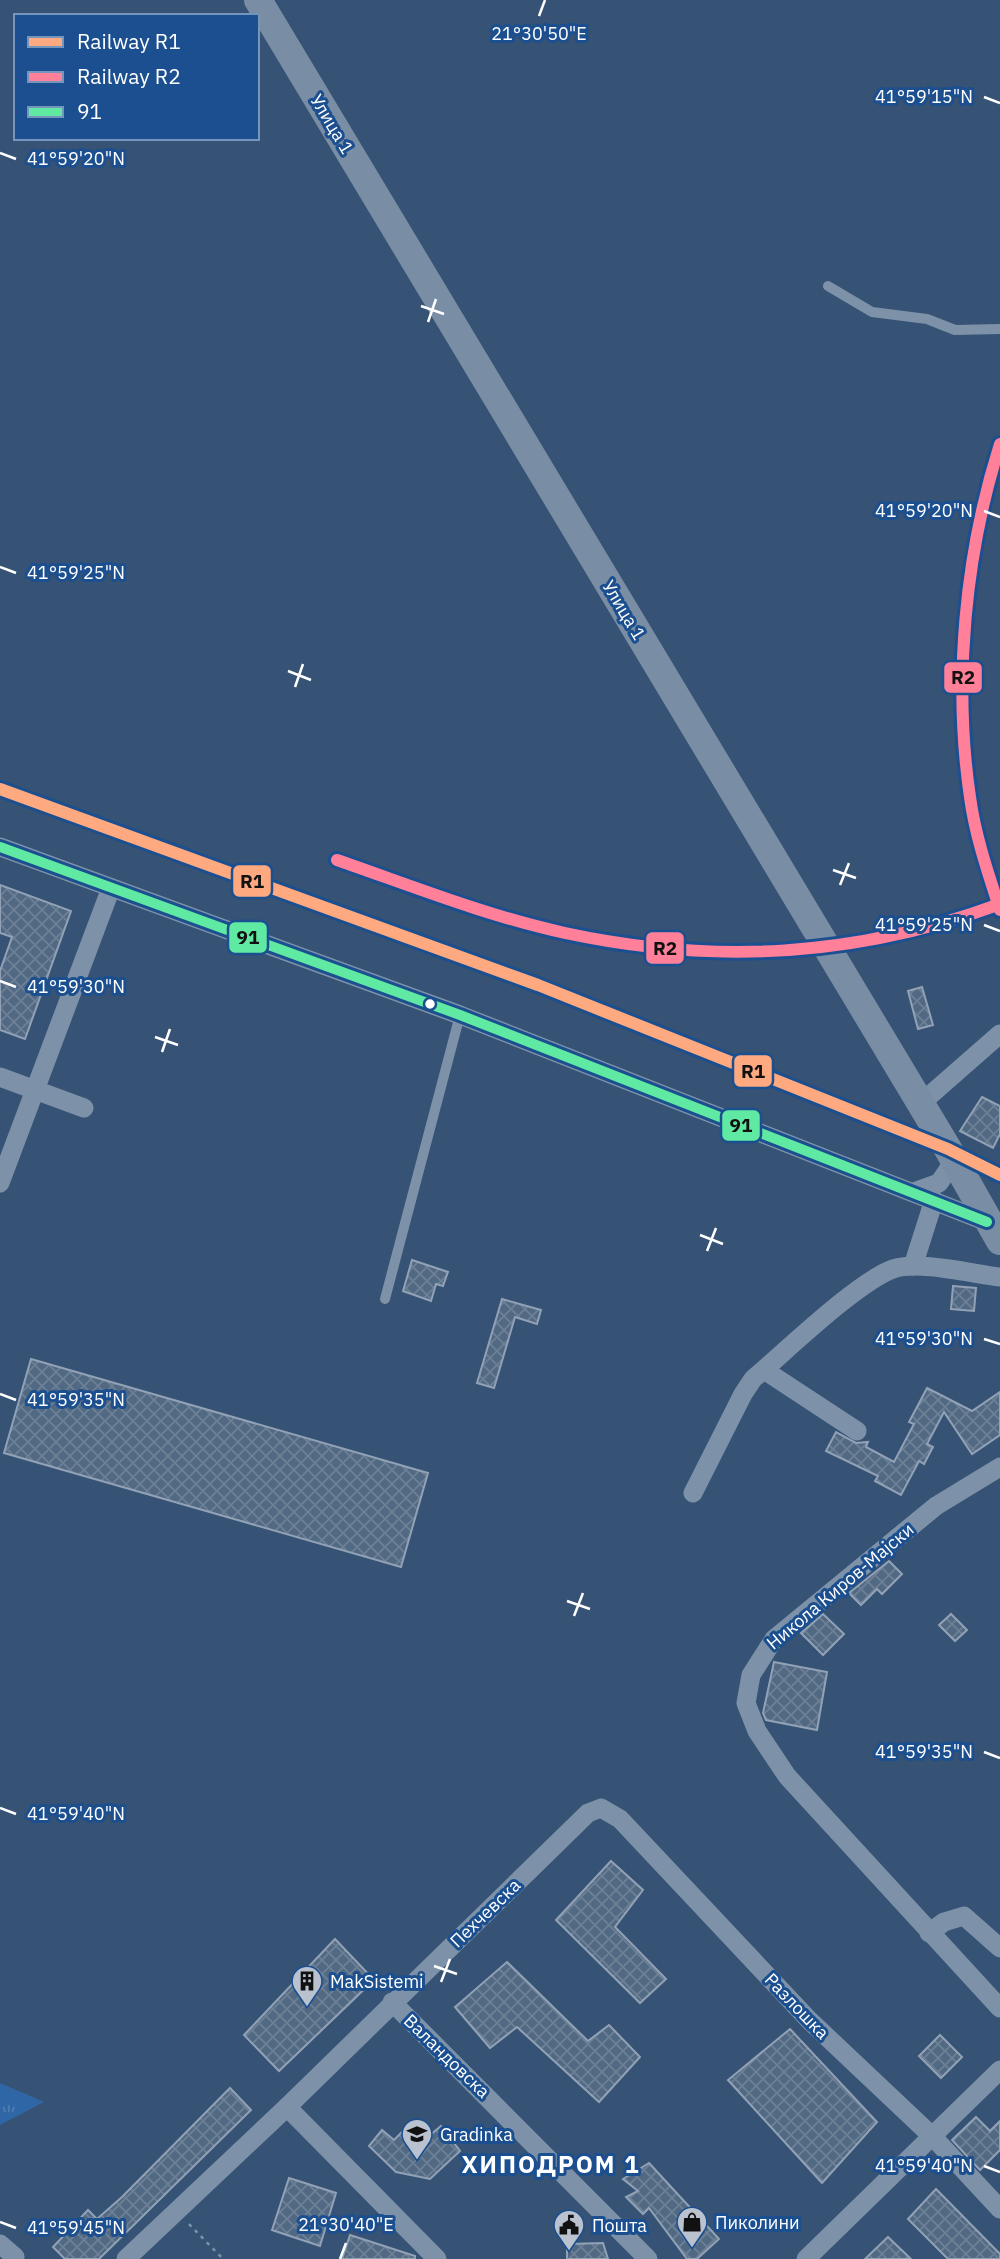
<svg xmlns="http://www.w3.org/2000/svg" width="1000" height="2259" viewBox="0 0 1000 2259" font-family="'IBM Plex Sans',sans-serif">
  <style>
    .grass { fill: url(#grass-tufts) }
    .building { fill: url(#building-cross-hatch); stroke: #92a2b6; stroke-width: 2 }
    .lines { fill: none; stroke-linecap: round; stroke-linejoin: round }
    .path { stroke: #7d92a8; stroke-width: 2.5; stroke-dasharray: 3.5 5; stroke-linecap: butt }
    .service { stroke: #7d92a8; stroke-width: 10 }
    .minor { stroke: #7d92a8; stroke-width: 19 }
    .secondary { stroke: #798da4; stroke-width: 28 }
    .bus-1-casing { stroke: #1b4f8f; stroke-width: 16 }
    .bus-1 { stroke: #60e9a3; stroke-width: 10 }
    .rail-1-casing { stroke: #1b4f8f; stroke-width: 18 }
    .rail-2-casing { stroke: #1b4f8f; stroke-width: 18 }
    .rail-1 { stroke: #ffa980; stroke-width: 12 }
    .rail-2 { stroke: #ff8098; stroke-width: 12 }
    .ticks { fill: none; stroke: #fff; stroke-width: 2.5 }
    .bus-dot { fill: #fff; stroke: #1b4f8f; stroke-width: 2.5 }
    .labels { text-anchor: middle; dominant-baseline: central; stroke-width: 6; stroke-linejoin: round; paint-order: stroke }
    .street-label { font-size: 18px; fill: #fff; stroke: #1b4f8f }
    .poi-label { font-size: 18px; fill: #fff; stroke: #1b4f8f; text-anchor: start }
    .district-label { font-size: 24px; font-weight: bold; letter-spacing: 2px; fill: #fff; stroke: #1b4f8f }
    .ticks-label { font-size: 18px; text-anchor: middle; fill: #fff; stroke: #1b4f8f; stroke-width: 6; stroke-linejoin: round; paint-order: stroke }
    .line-badge { stroke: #1b4f8f; stroke-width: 2.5 }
    .pale-badge-label { font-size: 19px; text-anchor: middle; font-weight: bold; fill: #111 }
  </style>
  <defs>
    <pattern id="grass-tufts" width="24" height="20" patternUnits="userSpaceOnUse" patternTransform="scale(1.75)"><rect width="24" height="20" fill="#2f66a5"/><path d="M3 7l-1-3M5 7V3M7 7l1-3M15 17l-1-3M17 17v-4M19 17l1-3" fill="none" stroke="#4e7db2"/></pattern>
    <pattern id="building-cross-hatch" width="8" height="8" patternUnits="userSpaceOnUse" patternTransform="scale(1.75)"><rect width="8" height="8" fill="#526984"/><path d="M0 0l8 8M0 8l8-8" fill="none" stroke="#6c8096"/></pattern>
  </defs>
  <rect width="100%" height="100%" fill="#365274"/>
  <path class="grass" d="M0,2083L44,2102L0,2125Z"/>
  <g class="building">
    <path d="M0,885L71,911L25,1039L0,1030V971L12,937L0,933Z"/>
    <path d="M922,987L933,1025L918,1029L908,991Z"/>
    <path d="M982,1097L1000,1106V1134L993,1148L960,1131Z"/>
    <path d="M412,1260L448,1272L443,1286L436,1284L431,1301L403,1291Z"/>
    <path d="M953,1286L976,1288L974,1311L951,1309Z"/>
    <path d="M502,1299L541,1310L537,1324L515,1317L494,1388L477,1383Z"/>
    <path d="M31,1359L428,1473L401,1567L4,1453Z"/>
    <path d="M927,1388L972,1411L1000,1392V1435L972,1454L944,1412L927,1444L933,1447L924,1464L919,1461L901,1495L875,1481L878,1476L826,1451L836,1432L856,1443L868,1442L866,1447L894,1462L914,1424L909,1422Z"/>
    <path d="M889,1561L902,1574L882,1594L877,1589L861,1605L849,1593Z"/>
    <path d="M823,1614L844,1634L823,1655L801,1633Z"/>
    <path d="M951,1614L967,1630L955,1641L939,1625Z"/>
    <path d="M774,1662L827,1672L817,1730L766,1720L763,1713Z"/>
    <path d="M611,1861L643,1890L615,1927L666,1979L640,2003L556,1920Z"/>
    <path d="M335,1939L374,1980L279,2071L244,2035Z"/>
    <path d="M507,1962L588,2041L609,2025L640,2057L599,2102L517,2027L490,2048L455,2007Z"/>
    <path d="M790,2029L877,2122L822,2183L728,2080Z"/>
    <path d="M940,2035L962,2057L941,2078L919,2056Z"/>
    <path d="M230,2088L251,2110L99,2259H65L53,2247L88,2210L97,2219L122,2197Z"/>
    <path d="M976,2117L990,2131L1000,2121V2150L980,2170L952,2140Z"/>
    <path d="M441,2126L460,2151L430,2179L396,2172L369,2146L382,2130L394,2140L402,2132L417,2146Z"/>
    <path d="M649,2163L719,2239L697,2259H687L649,2208L643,2214L626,2197L638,2191L623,2179Z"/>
    <path d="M289,2178L336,2193L320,2246L272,2230Z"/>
    <path d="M936,2189L1000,2254V2259H948L908,2219Z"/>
    <path d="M350,2235L415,2256V2259H342Z"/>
    <path d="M888,2237L911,2259H865Z"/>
    <path d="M603,2243L608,2259H567V2244Z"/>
  </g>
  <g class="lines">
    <path class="path" d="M189,2224L223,2259"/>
    <g class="service">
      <path d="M828,286L872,312L927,319L955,330L1000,329"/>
      <path d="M385,1299L460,1015"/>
    </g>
    <g class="minor">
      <path d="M0,847L460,1015L987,1222"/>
      <path d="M0,1077L84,1108"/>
      <path d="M920,1104L1000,1034"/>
      <path d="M0,1183L111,888"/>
      <path d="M914,1192L939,1183L954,1161"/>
      <path d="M913,1266L934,1200"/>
      <path d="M764,1370L857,1431"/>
      <path d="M1000,1467L936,1506L774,1639L751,1675L746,1703L757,1731L787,1776L1000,2008"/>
      <path d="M693,1493L743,1394L753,1379C785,1352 857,1282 893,1269C918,1260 973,1274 1000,1277"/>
      <path d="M929,1933L944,1922L964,1916L1000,1948"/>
      <path d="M392,2002L648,2259"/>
      <path d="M287,2107L437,2259"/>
      <path d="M0,2244L15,2257"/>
      <path d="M126,2259L287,2107L588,1813L601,1808L620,1819L809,2020L934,2138L1000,2209"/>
      <path d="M806,2259L1000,2070"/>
    </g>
    <path class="secondary" d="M258,0L948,1149L1000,1241"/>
    <g class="bus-1-casing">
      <path id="bus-1" d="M0,847L460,1015L987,1222"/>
    </g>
    <use href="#bus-1" class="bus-1"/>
    <g class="rail-1-casing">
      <path id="rail-1" d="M0,789L538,985L948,1149L1000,1175"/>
    </g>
    <g class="rail-2-casing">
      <g id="rail-2">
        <path d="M1000,444C965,554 953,682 970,797C975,835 988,873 1000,910"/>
        <path d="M337,860C412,886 487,916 565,933C714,965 857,957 1000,904"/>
      </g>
    </g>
    <use href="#rail-1" class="rail-1"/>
    <use href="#rail-2" class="rail-2"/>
  </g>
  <path class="ticks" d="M539,16L545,0M984,97L1000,103M0,153L16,159M421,306L444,314M428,322L436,299M984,511L1000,517M0,567L16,573M288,671L311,680M295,687L303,664M833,870L856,878M840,885L849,863M984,925L1000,931M0,981L16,987M155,1037L178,1045M162,1052L170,1029M700,1235L723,1244M707,1251L716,1228M984,1339L1000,1344M0,1394L16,1400M567,1601L590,1609M574,1616L583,1593M984,1752L1000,1758M0,1808L16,1814M434,1966L457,1974M441,1982L450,1959M984,2166L1000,2172M0,2222L16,2228M340,2259L346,2243"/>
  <defs>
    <g id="building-pin" transform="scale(1.575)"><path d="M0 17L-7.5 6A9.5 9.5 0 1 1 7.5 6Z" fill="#b9c2ce" stroke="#1b4f8f"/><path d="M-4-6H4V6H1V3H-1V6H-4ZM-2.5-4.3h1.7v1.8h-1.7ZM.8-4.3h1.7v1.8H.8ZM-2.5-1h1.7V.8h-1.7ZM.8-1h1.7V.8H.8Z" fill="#111"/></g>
    <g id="school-pin" transform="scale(1.575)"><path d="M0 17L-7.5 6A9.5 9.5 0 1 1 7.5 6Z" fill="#b9c2ce" stroke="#1b4f8f"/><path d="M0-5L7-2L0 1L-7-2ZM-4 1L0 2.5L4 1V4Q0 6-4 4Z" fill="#111"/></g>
    <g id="shop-pin" transform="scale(1.575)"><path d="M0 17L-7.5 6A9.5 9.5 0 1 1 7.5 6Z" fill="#b9c2ce" stroke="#1b4f8f"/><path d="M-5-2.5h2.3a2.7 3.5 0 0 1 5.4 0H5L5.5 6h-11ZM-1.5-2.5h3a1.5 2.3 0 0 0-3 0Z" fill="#111"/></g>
    <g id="civic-pin" transform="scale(1.575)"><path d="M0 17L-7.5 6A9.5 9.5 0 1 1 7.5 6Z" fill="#b9c2ce" stroke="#1b4f8f"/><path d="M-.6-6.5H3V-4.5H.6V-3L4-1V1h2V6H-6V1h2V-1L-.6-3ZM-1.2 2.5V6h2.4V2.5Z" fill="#111"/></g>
  </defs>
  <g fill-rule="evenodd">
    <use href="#building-pin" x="307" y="1981"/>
    <use href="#school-pin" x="417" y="2134"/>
    <use href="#shop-pin" x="692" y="2222"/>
    <use href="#civic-pin" x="569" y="2225"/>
  </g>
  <circle class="bus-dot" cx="430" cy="1004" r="6"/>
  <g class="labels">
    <g class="street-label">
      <text transform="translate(332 124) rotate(59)">Улица 1</text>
      <text transform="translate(624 610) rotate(59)">Улица 1</text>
      <text transform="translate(840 1586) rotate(-40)">Никола Киров-Мајски</text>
      <text transform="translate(485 1913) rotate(-44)">Пехчевска</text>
      <text transform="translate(797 2006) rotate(46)">Разлошка</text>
      <text transform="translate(447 2056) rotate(44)">Валандовска</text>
    </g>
    <g class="poi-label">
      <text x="330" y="1981">MakSistemi</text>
      <text x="440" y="2134">Gradinka</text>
      <text x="715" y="2222">Пиколини</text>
      <text x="592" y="2225">Пошта</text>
    </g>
    <g class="district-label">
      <text x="551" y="2164">ХИПОДРОМ 1</text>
    </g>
  </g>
  <g class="ticks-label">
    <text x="539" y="40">21°30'50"E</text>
    <text x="924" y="103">41°59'15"N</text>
    <text x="76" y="165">41°59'20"N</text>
    <text x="924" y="517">41°59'20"N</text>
    <text x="76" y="579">41°59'25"N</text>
    <text x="924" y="931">41°59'25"N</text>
    <text x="76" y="993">41°59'30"N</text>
    <text x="924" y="1345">41°59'30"N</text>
    <text x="76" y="1406">41°59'35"N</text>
    <text x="924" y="1758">41°59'35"N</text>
    <text x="76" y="1820">41°59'40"N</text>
    <text x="924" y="2172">41°59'40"N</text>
    <text x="346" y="2231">21°30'40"E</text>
    <text x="76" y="2234">41°59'45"N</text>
  </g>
  <g class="line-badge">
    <rect x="943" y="661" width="40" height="33" rx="7" fill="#ff8098"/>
    <rect x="232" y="864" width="40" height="34" rx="7" fill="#ffa980"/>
    <rect x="228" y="921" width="40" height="33" rx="7" fill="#60e9a3"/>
    <rect x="645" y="931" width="40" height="34" rx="7" fill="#ff8098"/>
    <rect x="733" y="1054" width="40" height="34" rx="7" fill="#ffa980"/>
    <rect x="721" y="1109" width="40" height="33" rx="7" fill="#60e9a3"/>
  </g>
  <g class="pale-badge-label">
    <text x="963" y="684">R2</text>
    <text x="252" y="888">R1</text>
    <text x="248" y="944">91</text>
    <text x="665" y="955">R2</text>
    <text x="753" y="1078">R1</text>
    <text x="741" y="1132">91</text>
  </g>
  <rect x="14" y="14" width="245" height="126" fill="#1b4f8f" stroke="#7695bc" stroke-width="2"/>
  <rect x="28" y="37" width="35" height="10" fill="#ffa980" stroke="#7695bc" stroke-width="2"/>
  <text x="77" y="49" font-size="21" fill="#ffffff">Railway R1</text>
  <rect x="28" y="72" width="35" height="10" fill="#ff8098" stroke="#7695bc" stroke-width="2"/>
  <text x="77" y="84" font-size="21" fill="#ffffff">Railway R2</text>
  <rect x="28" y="107" width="35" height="10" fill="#60e9a3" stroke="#7695bc" stroke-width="2"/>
  <text x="77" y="119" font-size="21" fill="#ffffff">91</text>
</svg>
